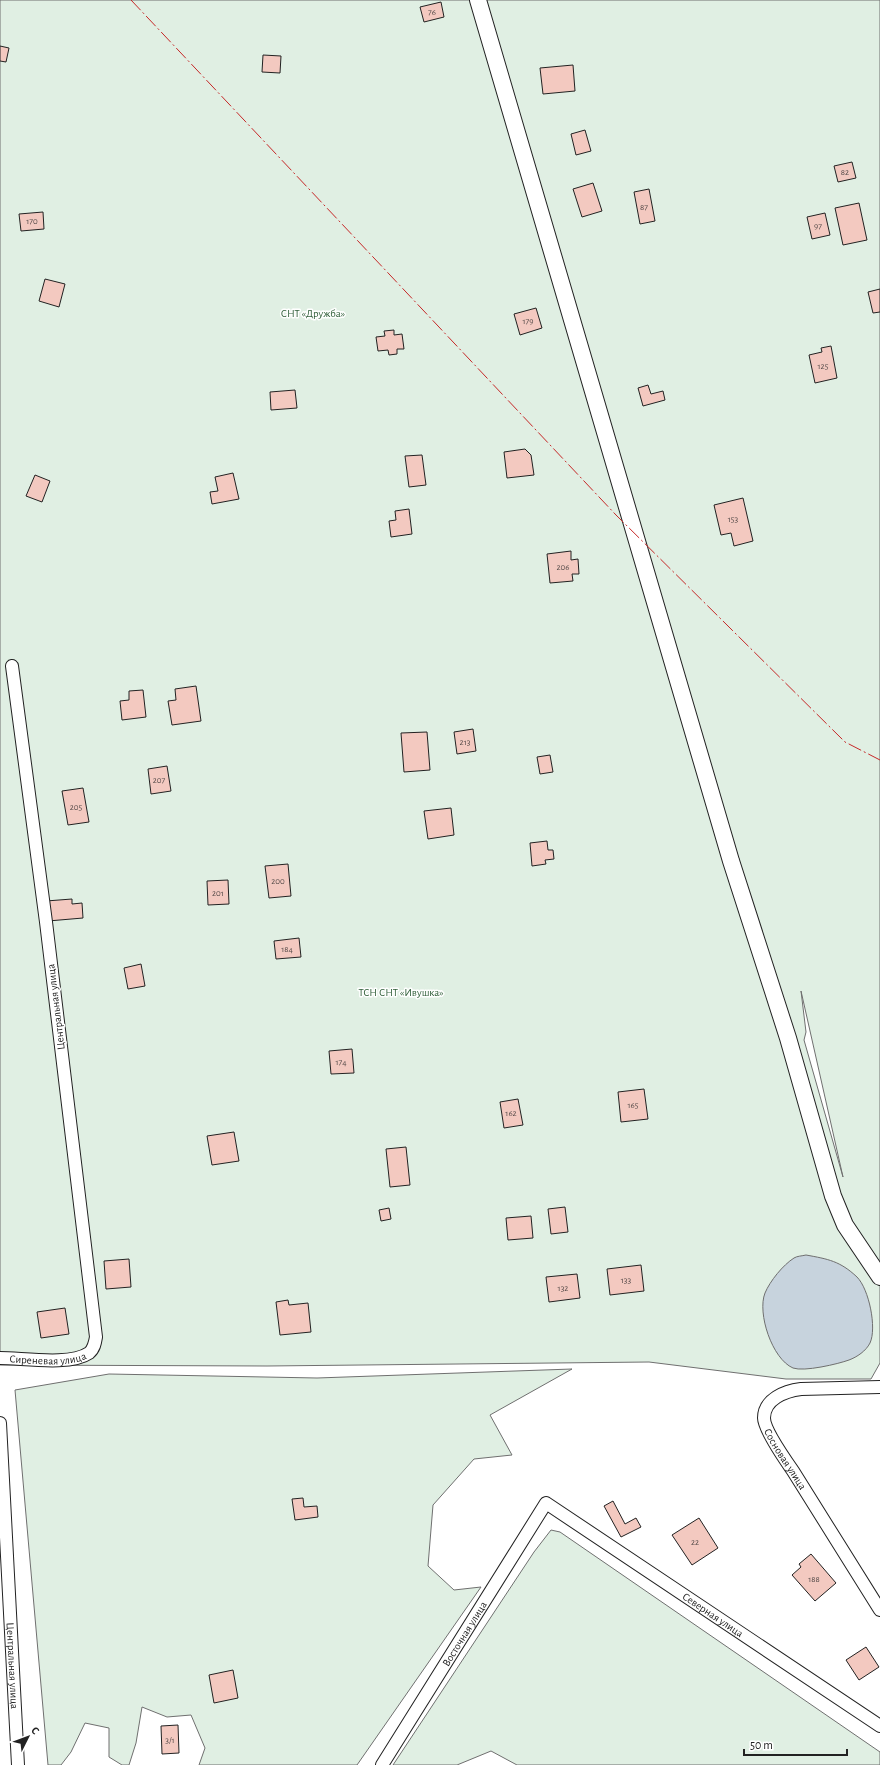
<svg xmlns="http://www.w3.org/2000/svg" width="880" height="1765" viewBox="0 0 880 1765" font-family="'Alegreya Sans',sans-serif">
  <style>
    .green { fill: #e0efe3; stroke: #6f6f6f; fill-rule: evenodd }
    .water { fill: #c7d3dd; stroke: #6f6f6f }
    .building { fill: #f3c9c0; stroke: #222 }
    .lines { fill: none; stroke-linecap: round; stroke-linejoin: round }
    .minor-casing { stroke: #222; stroke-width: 14 }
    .tertiary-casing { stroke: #222; stroke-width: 18 }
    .minor { stroke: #fff; stroke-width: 12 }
    .tertiary { stroke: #fff; stroke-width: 16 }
    .power { stroke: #c62828; stroke-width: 1; stroke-dasharray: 14 3 2 3; stroke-linecap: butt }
    .labels { text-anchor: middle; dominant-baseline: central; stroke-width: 3; stroke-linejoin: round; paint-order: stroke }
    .number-label { font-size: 9px; fill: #564c4a }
    .park-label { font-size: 11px; fill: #2f5e38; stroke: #fff }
    .street-label { font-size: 11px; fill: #222; stroke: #fff }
  </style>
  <rect width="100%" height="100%" fill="#fff"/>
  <g class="green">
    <path d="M0,0H880V1363L871,1379H786L649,1362L267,1366L0,1365ZM801,991L843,1177L804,1040L806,1032Z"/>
    <path d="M572,1369L490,1415L512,1455L474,1459L433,1505L428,1566L454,1590L481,1587L357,1765H199L205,1748L191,1715L167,1717L142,1707L136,1743L129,1765H122L109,1757V1728L85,1723L71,1752L61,1765H48L15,1390L109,1374L317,1378Z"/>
    <path d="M551,1530L560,1532L880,1752V1765H517L491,1751L457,1765H393L534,1552Z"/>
  </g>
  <path class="water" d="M806,1255C828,1259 840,1261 857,1277C869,1289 877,1328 870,1343C866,1351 857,1357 849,1360C838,1364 804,1372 793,1368C772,1359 757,1313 765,1293C770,1281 783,1265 794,1258C797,1256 802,1256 806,1255Z"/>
  <g class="building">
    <path d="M441,2L444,17L424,22L420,7Z"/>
    <path d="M0,46L9,48L6,62L0,61Z"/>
    <path d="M263,55L281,56L280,73L262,72Z"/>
    <path d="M573,65L575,91L543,94L540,68Z"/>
    <path d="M585,130L591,151L576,155L571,134Z"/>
    <path d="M852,162L856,178L838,182L834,166Z"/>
    <path d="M593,183L602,211L582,217L573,189Z"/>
    <path d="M649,189L655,221L640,224L634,192Z"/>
    <path d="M859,203L867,240L843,245L835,208Z"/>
    <path d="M43,212L44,229L21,231L19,214Z"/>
    <path d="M825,213L830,235L812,239L807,217Z"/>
    <path d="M45,279L65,284L59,307L39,301Z"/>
    <path d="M880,289V312L873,313L868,292Z"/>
    <path d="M536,308L542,328L520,335L514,314Z"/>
    <path d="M394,330V335L402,334L404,349H397V354L389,355L388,350L378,351L376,337L385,336L384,331Z"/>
    <path d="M831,346L837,378L815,383L809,355L822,352L821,348Z"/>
    <path d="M648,385L651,394L663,391L665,400L643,406L638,388Z"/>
    <path d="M295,390L297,408L271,410L270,392Z"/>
    <path d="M525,449L531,455L534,475L507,478L504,452Z"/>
    <path d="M422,455L426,485L409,487L405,456Z"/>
    <path d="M233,473L239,499L212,504L210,492L218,491L215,477Z"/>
    <path d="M35,475L50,481L42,502L26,496Z"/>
    <path d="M743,498L753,541L734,546L731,533L721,535L714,505Z"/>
    <path d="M409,509L412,534L391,537L389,521L396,520L395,511Z"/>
    <path d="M571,551V560L578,559L579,574H572L573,581L550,583L547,554Z"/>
    <path d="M196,686L201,721L172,725L168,701L176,700L175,689Z"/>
    <path d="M143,690L146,717L122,720L120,701L129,700V691Z"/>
    <path d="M473,729L476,751L457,754L454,732Z"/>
    <path d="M427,732L430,770L404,772L401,733Z"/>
    <path d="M550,755L553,772L540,774L537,757Z"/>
    <path d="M167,766L171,791L151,794L148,769Z"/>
    <path d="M83,788L89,822L68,825L62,791Z"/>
    <path d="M451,808L454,835L428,839L424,811Z"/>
    <path d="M547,841L548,850H553L554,859L545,860L546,864L532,866L530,843Z"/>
    <path d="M288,864L291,896L269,898L265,866Z"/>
    <path d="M228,880L229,904L208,905L207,881Z"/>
    <path d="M72,899V904L82,903L83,918L48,921L46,901Z"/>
    <path d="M299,938L301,957L276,959L274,941Z"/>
    <path d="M141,964L145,986L128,989L124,968Z"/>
    <path d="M352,1049L354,1073L331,1074L329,1051Z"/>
    <path d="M644,1089L648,1119L621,1122L618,1092Z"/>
    <path d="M518,1099L523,1125L504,1128L500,1102Z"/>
    <path d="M234,1132L239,1161L212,1165L207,1136Z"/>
    <path d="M406,1147L410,1185L390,1187L386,1149Z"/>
    <path d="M565,1207L568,1232L551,1234L548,1209Z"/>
    <path d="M389,1208L391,1219L381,1221L379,1210Z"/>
    <path d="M531,1216L533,1238L508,1240L506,1218Z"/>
    <path d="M129,1259L131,1287L106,1289L104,1261Z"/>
    <path d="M641,1265L644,1291L610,1295L607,1269Z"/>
    <path d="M577,1274L580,1298L549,1302L546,1277Z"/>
    <path d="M288,1300L289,1305L308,1303L311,1332L280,1335L276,1302Z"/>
    <path d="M65,1308L69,1334L41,1338L37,1312Z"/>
    <path d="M303,1498L304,1507L317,1506L318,1517L295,1520L292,1499Z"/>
    <path d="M613,1501L625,1524L636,1518L641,1527L621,1537L604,1506Z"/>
    <path d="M699,1518L718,1548L692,1565L672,1535Z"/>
    <path d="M811,1554L836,1583L815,1601L792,1575L801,1567L799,1564Z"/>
    <path d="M866,1647L879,1667L859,1680L846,1660Z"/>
    <path d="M233,1670L238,1698L214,1703L209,1675Z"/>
    <path d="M178,1725L179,1753L162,1754L161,1726Z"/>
  </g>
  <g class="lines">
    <g class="minor-casing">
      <g id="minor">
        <path id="s1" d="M0,1358C23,1358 70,1366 89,1353C94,1349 95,1343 96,1337L46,922L12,666"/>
        <path id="s2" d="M880,1387L801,1389C785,1391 764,1399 764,1418C764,1429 786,1461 793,1471C822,1517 851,1564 880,1610"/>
        <path id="s3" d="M0,1423L18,1765"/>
        <path id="s4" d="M382,1765L546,1503L880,1726"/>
      </g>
    </g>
    <g class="tertiary-casing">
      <path id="tertiary" d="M478,0L731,861L788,1038L833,1196L845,1225L880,1277"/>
    </g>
    <use href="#minor" class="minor"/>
    <use href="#tertiary" class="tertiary"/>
    <path class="power" d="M131,0L616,515L845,742L880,760"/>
  </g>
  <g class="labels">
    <g class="number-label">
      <text x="432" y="12">76</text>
      <text x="845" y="172">82</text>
      <text x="644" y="207">87</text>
      <text x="32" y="221">170</text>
      <text x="818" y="226">97</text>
      <text x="528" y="321">179</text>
      <text x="823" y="366">125</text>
      <text x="733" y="519">153</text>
      <text x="563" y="567">206</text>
      <text x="465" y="742">213</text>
      <text x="159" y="780">207</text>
      <text x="76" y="807">205</text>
      <text x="278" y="881">200</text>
      <text x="218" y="893">201</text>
      <text x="287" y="949">184</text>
      <text x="341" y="1062">174</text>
      <text x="633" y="1105">165</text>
      <text x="511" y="1113">162</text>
      <text x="626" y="1280">133</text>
      <text x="563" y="1288">132</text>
      <text x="695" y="1542">22</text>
      <text x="814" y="1579">188</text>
      <text x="170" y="1740">3/1</text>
    </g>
    <g class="park-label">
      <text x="313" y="313">СНТ «Дружба»</text>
      <text x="401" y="992">ТСН СНТ «Ивушка»</text>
    </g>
    <g class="street-label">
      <text transform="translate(56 1007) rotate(-97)">Центральная улица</text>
      <text stroke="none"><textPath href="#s1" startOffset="48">Сиреневая улица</textPath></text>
      <text stroke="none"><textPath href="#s2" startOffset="177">Сосновая улица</textPath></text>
      <text stroke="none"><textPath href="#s4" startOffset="510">Северная улица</textPath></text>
      <text stroke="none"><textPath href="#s4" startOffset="155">Восточная улица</textPath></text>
      <text stroke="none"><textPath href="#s3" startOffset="243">Центральная улица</textPath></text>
    </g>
  </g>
  <g transform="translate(28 1737) rotate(48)" stroke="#ffffff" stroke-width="3" paint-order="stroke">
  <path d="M0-3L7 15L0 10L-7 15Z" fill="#222222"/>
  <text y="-6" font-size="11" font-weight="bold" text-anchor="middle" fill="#222222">С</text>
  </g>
  <path d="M744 1749v6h103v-6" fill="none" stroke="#222222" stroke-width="2"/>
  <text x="750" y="1749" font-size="12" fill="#222222" stroke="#ffffff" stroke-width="3" paint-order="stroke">50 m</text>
</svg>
